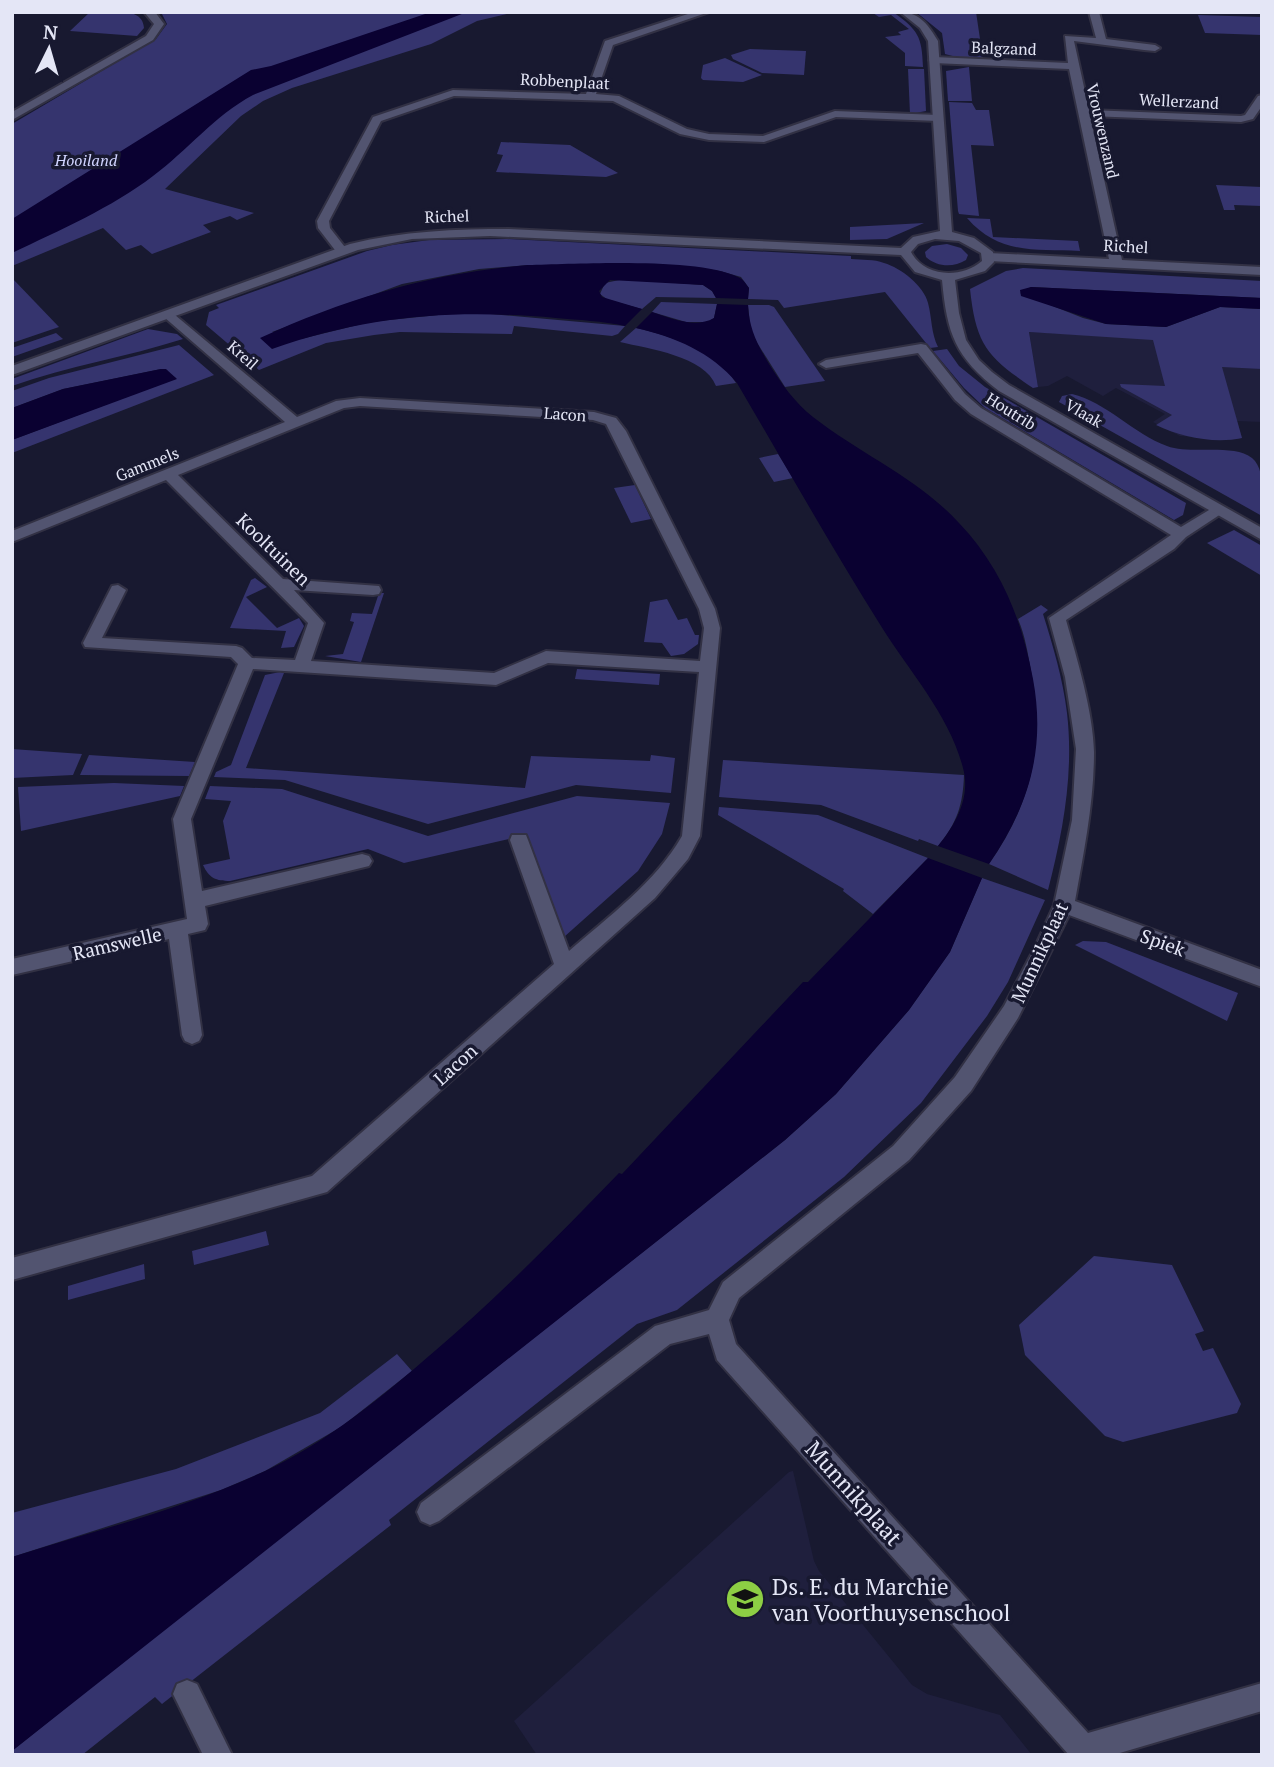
<svg xmlns="http://www.w3.org/2000/svg" width="1274" height="1767" viewBox="0 0 1274 1767" font-family="'PT Serif',serif">
  <style>
    .built { fill: #1f1f3d }
    .green { fill: #35346e }
    .water { fill: #0a0131 }
    .lines { fill: none; stroke-linecap: round; stroke-linejoin: round }
    .minor-casing { stroke: #323144; stroke-width: 4 }
    .tertiary-casing { stroke: #323144; stroke-width: 4 }
    .minor { fill: #525470; fill-rule: evenodd }
    .tertiary { fill: #525470; fill-rule: evenodd }
    .labels { text-anchor: middle; dominant-baseline: central; stroke-width: 7; stroke-linejoin: round; paint-order: stroke }
    .far-street-label { font-size: 16px; fill: #e4e6f6; stroke: #181930 }
    .far-park-label { font-size: 16px; font-style: italic; fill: #d1d5ff; stroke: #181930 }
    .street-label { font-size: 19px; fill: #e4e6f6; stroke: #181930 }
    .near-street-label { font-size: 23px; fill: #e4e6f6; stroke: #181930 }
    .near-poi-label { font-size: 23px; fill: #e4e6f6; stroke: #181930; text-anchor: start }
  </style>
  <rect width="100%" height="100%" fill="#181930"/>
  <g class="built">
    <path d="M1029,332L1262,344V422L1237,421L1242,438L1238,439L1180,436L1153,422L1165,414L1116,388L1103,396L1067,376L1048,386L1038,387Z"/>
    <path d="M793,1471L814,1561L819,1571L912,1685L927,1694L1000,1715L1032,1755H537L514,1721L789,1472Z"/>
  </g>
  <g class="green">
    <path d="M90,12C106,12 143,5 144,28L137,36L70,31Z"/>
    <path d="M161,12H515L477,21L431,44L292,88L263,101L241,116L165,189L254,213L237,220L230,216L203,225L211,232L152,254L141,245L126,250L103,228L12,266V124L156,39L167,24Z"/>
    <path d="M893,12C918,30 922,36 923,67L905,66V53L885,37L901,35L898,32L909,29L891,15L879,17L873,13Z"/>
    <path d="M916,12H976L983,59L960,58L945,54L942,33Z"/>
    <path d="M1198,15L1262,17V35L1205,33Z"/>
    <path d="M750,49L806,51L804,75L762,73L733,59L731,55Z"/>
    <path d="M725,58L762,75L743,82L703,80L701,78L703,65Z"/>
    <path d="M969,67L972,101H948L946,71Z"/>
    <path d="M908,69H924L926,111L910,114Z"/>
    <path d="M949,102L972,103L976,110H989L994,146L971,145L979,216L959,214L958,211Z"/>
    <path d="M501,142L570,145L618,173L606,177L496,172L503,155L497,154Z"/>
    <path d="M1216,185L1262,187V206L1234,205L1235,210H1224Z"/>
    <path d="M967,218L990,219L993,237L1078,241L1080,251C1035,249 999,255 967,218Z"/>
    <path d="M924,223L887,239L850,240V227Z"/>
    <path d="M507,239L851,256V259C862,260 874,259 884,263C901,268 924,286 928,303C932,318 931,333 938,347L930,348L885,292L784,308L778,300L748,299L749,288L741,277L720,271L692,267L528,265L479,269L402,284L272,332L301,339L370,322L468,312L625,326L618,334L612,336L514,326L512,334L400,332L374,335L326,343L259,370L206,325L209,312L219,308L216,305L367,251L392,245L429,240Z"/>
    <path d="M947,244L961,248L968,255L966,260C953,268 937,267 926,257L925,252L932,246Z"/>
    <path d="M1023,268L1262,281V298L1031,287L1020,293L1083,318L1106,324L1166,327L1220,307L1262,309V369L1222,367L1242,438C1214,444 1181,437 1156,425L1172,415L1121,387L1120,384L1165,386L1153,340L1029,332L1038,387L1033,388C987,357 976,345 970,289L1006,271Z"/>
    <path d="M12,278L59,327L12,343Z"/>
    <path d="M624,279L703,285L712,291L716,298L656,297L642,309L608,300L600,294L605,283Z"/>
    <path d="M661,302L717,304L714,318L708,322H686L652,312Z"/>
    <path d="M748,305H769L774,307L825,381L785,387L751,333Z"/>
    <path d="M636,328C671,336 716,350 736,383L716,386C705,356 649,349 620,342Z"/>
    <path d="M148,329L177,334L183,339C127,357 68,366 12,386V379Z"/>
    <path d="M56,333L63,339L12,357V348Z"/>
    <path d="M179,345L214,375L12,453V440L176,378L161,369L63,389L12,408V391L49,378Z"/>
    <path d="M947,349L959,366L985,387L1186,503L1183,515L1174,520L985,408L964,388L933,351Z"/>
    <path d="M1072,394C1106,402 1134,434 1167,446C1191,455 1233,443 1252,458C1266,469 1262,500 1262,516L1059,402L1062,396Z"/>
    <path d="M778,454L793,478L774,482L759,458Z"/>
    <path d="M635,485L651,519L631,523L614,488Z"/>
    <path d="M1234,530L1262,546V576L1207,543Z"/>
    <path d="M255,578L267,587L246,597L277,628L299,618L304,626L294,647L281,648L286,631L230,628L251,580Z"/>
    <path d="M379,593H384L361,662L325,656L343,654L354,622L350,621L352,613L372,614Z"/>
    <path d="M667,599L678,620L687,618L695,635H699L698,644L684,654L671,656L662,643L644,642L650,602Z"/>
    <path d="M1041,605L1048,610L1043,614C1053,646 1063,679 1067,713C1074,773 1063,832 1048,890L989,864C1032,802 1045,745 1031,671C1028,654 1025,635 1018,619Z"/>
    <path d="M577,669L660,674L659,685L575,679Z"/>
    <path d="M280,672L284,673L246,768L525,788L531,756L650,761L651,755L675,758L671,793L576,785L428,824L285,780L214,777L216,772L231,765L265,675Z"/>
    <path d="M12,749L82,754L73,775L12,778Z"/>
    <path d="M89,755L195,762L189,776L80,775Z"/>
    <path d="M723,760L964,775C963,805 957,823 938,846L919,839L918,841L821,805L719,797Z"/>
    <path d="M114,783L184,786L180,796L21,831L18,787Z"/>
    <path d="M210,786L282,789L428,836L577,796L670,803L662,834L638,871L564,937L527,835L404,863L368,849L230,881C216,881 209,878 203,865L230,859L223,821L231,801L205,799Z"/>
    <path d="M719,807L818,815L928,858L873,914L843,891L844,889L718,815Z"/>
    <path d="M982,878L1045,900L1008,982L987,1016L921,1103L844,1177L677,1310L637,1324L389,1520L391,1525L162,1704L155,1697L82,1755H12V1751L105,1676L785,1140L836,1094L909,1010L950,952Z"/>
    <path d="M1083,941L1106,942L1238,993L1227,1021L1075,945Z"/>
    <path d="M266,1231L269,1245L194,1265L192,1251Z"/>
    <path d="M1094,1256L1172,1265L1204,1331L1195,1334L1203,1351L1213,1348L1241,1404L1237,1413L1123,1442L1105,1436L1025,1355L1019,1325Z"/>
    <path d="M144,1264L145,1279L68,1300V1286Z"/>
    <path d="M397,1354L412,1371L341,1427L265,1471L221,1490L12,1557V1513L176,1469L320,1413Z"/>
  </g>
  <g class="water">
    <path d="M431,12H467L253,95C214,116 188,150 153,176C111,208 60,230 12,253V219L251,70L271,66Z"/>
    <path d="M528,265C577,264 697,257 738,277C743,279 746,284 749,288L748,299L716,298L712,291L703,285L610,280L599,291L602,297L642,309L625,326C603,321 579,320 556,318C455,309 369,315 272,349L260,338C347,298 432,273 528,265Z"/>
    <path d="M1031,287L1262,298V309L1220,307L1166,327L1106,324L1021,296L1020,290Z"/>
    <path d="M717,304L748,305C749,328 757,344 769,364C781,383 795,403 813,417C860,454 918,478 959,523C1001,567 1022,620 1033,679C1046,749 1029,806 989,864L938,846C956,824 971,797 963,768C950,716 909,671 881,626C831,546 785,465 737,383C711,352 675,337 636,328L652,312C671,318 695,329 714,318Z"/>
    <path d="M161,369H166L177,379L12,440V408L63,389Z"/>
    <path d="M928,858L982,878L950,952L909,1010L836,1094L785,1140L12,1751V1557C94,1531 186,1508 263,1472C328,1442 383,1396 436,1350C501,1294 560,1234 619,1173L622,1174L803,982H808Z"/>
  </g>
  <g class="lines">
    <g class="minor-casing">
      <g id="minor">
        <path d="M144,12H155L164,24L153,40L12,120V112L146,36L154,24Z"/>
        <path d="M694,12H709L613,45L596,94L619,96L687,129L709,134L763,136L835,111L938,115L943,118L938,121L836,117L764,142L709,140L680,134L613,101L454,96L381,121L329,221L330,228L348,251L346,254H338L318,228L317,221L373,117L453,90L586,94L605,41Z"/>
        <path d="M1089,12H1099L1106,39L1155,45L1160,48L1155,51L1144,50L1074,41L1089,110L1241,116L1245,115L1258,96L1262,95V106L1253,119L1241,122L1090,116L1122,260L1262,267V275L989,261L983,257L989,253L1109,259L1069,69L934,63L929,60L934,57L1068,63L1065,36L1096,38Z"/>
        <path d="M169,310L297,417L336,401L360,398L594,412L616,418L626,431L715,609L720,628L700,836L688,859L655,898L327,1192L12,1280V1258L312,1176L554,964L510,840L512,835H526L528,840L569,951C609,916 655,883 682,836L699,672L548,663L496,685L253,669L191,819L202,891L362,854L369,856L372,861L369,866L205,906L208,924L205,930L188,934L202,1035L199,1041L192,1044L185,1041L182,1035L169,939L12,975V959L187,919L173,819L238,664L231,657L85,647L83,643L112,586L118,585L126,590L102,638L236,646L242,648L252,658L295,660L308,623L166,480L12,542V531L285,422L164,317L163,314ZM360,406L593,420L606,424L699,609L704,628L700,661L546,651L494,673L311,661L324,623L294,590L373,595L379,594L381,590L379,586L283,579L178,475L344,408Z"/>
        <path d="M921,344L926,345L965,394L981,408L1181,527L1214,507H1224L1227,510L1186,537L1174,549L1066,620C1077,659 1093,711 1094,752C1094,802 1084,851 1075,901L1262,970V987L1069,915L1018,1018L971,1091L909,1160L739,1298L729,1320L736,1344L1088,1733L1262,1683V1711L1113,1755H1069L717,1360L709,1334L670,1344L439,1521L430,1525L421,1521L417,1512L421,1503L655,1326L709,1310L723,1282L893,1146L955,1077L1004,1006L1034,949L1054,905L1072,820L1076,749L1065,677L1049,618L1171,535L971,414L955,400L918,353L826,368L819,364L826,360Z"/>
        <path d="M187,1680L197,1684L232,1755H203L173,1694L177,1684Z"/>
      </g>
    </g>
    <g class="tertiary-casing">
      <path id="tertiary" d="M900,12C920,12 929,26 938,41L952,232L974,238L993,252L994,262L985,271L955,280L959,313L966,340L979,360L992,372L1009,385L1262,528V540L999,391C955,357 947,334 942,280L915,272L901,255L490,236L412,239L358,250L12,375V366L350,244C403,231 455,229 509,229L901,248L913,237L940,231L928,41L920,28ZM935,239L959,241L981,253L982,261C961,279 924,277 911,252L918,244Z"/>
    </g>
    <use href="#minor" class="minor"/>
    <use href="#tertiary" class="tertiary"/>
  </g>
  <defs>
    <g id="school-disc" transform="scale(2.0125)"><circle r="9.5" fill="#8dce44" stroke="#181930"/><path d="M0-5L7-2L0 1L-7-2ZM-4 1L0 2.5L4 1V4Q0 6-4 4Z" fill="#111"/></g>
  </defs>
  <g fill-rule="evenodd">
    <use href="#school-disc" x="745" y="1599"/>
  </g>
  <g class="labels">
    <g class="far-street-label">
      <text transform="translate(1004 48) rotate(2)">Balgzand</text>
      <text transform="translate(565 81) rotate(3)">Robbenplaat</text>
      <text transform="translate(1179 101) rotate(3)">Wellerzand</text>
      <text transform="translate(1103 131) rotate(77)">Vrouwenzand</text>
      <text transform="translate(447 216) rotate(-2)">Richel</text>
      <text transform="translate(1126 246) rotate(3)">Richel</text>
      <text transform="translate(243 355) rotate(41)">Kreil</text>
      <text transform="translate(1011 411) rotate(32)">Houtrib</text>
      <text transform="translate(1084 413) rotate(30)">Vlaak</text>
      <text transform="translate(565 414) rotate(4)">Lacon</text>
      <text transform="translate(147 464) rotate(-22)">Gammels</text>
    </g>
    <g class="far-park-label">
      <text x="86" y="160">Hooiland</text>
    </g>
    <g class="street-label">
      <text transform="translate(274 549) rotate(44)">Kooltuinen</text>
      <text transform="translate(1163 942) rotate(20)">Spiek</text>
      <text transform="translate(117 943) rotate(-13)">Ramswelle</text>
      <text transform="translate(1039 952) rotate(-65)">Munnikplaat</text>
      <text transform="translate(455 1064) rotate(-42)">Lacon</text>
    </g>
    <g class="near-street-label">
      <text transform="translate(854 1493) rotate(48)">Munnikplaat</text>
    </g>
    <g class="near-poi-label">
      <text x="772" y="1586">Ds. E. du Marchie<tspan x="772" dy="26">van Voorthuysenschool</tspan></text>
    </g>
  </g>
  <rect width="1274" height="1767" fill="none" stroke="#e4e6f6" stroke-width="28"/>
  <g transform="translate(49 49) rotate(5)" stroke="#181930" stroke-width="5" paint-order="stroke">
  <path d="M0-5L12 26L0 18L-12 26Z" fill="#e4e6f6"/>
  <text y="-10" font-size="19" font-weight="bold" text-anchor="middle" fill="#e4e6f6">N</text>
  </g>
</svg>
